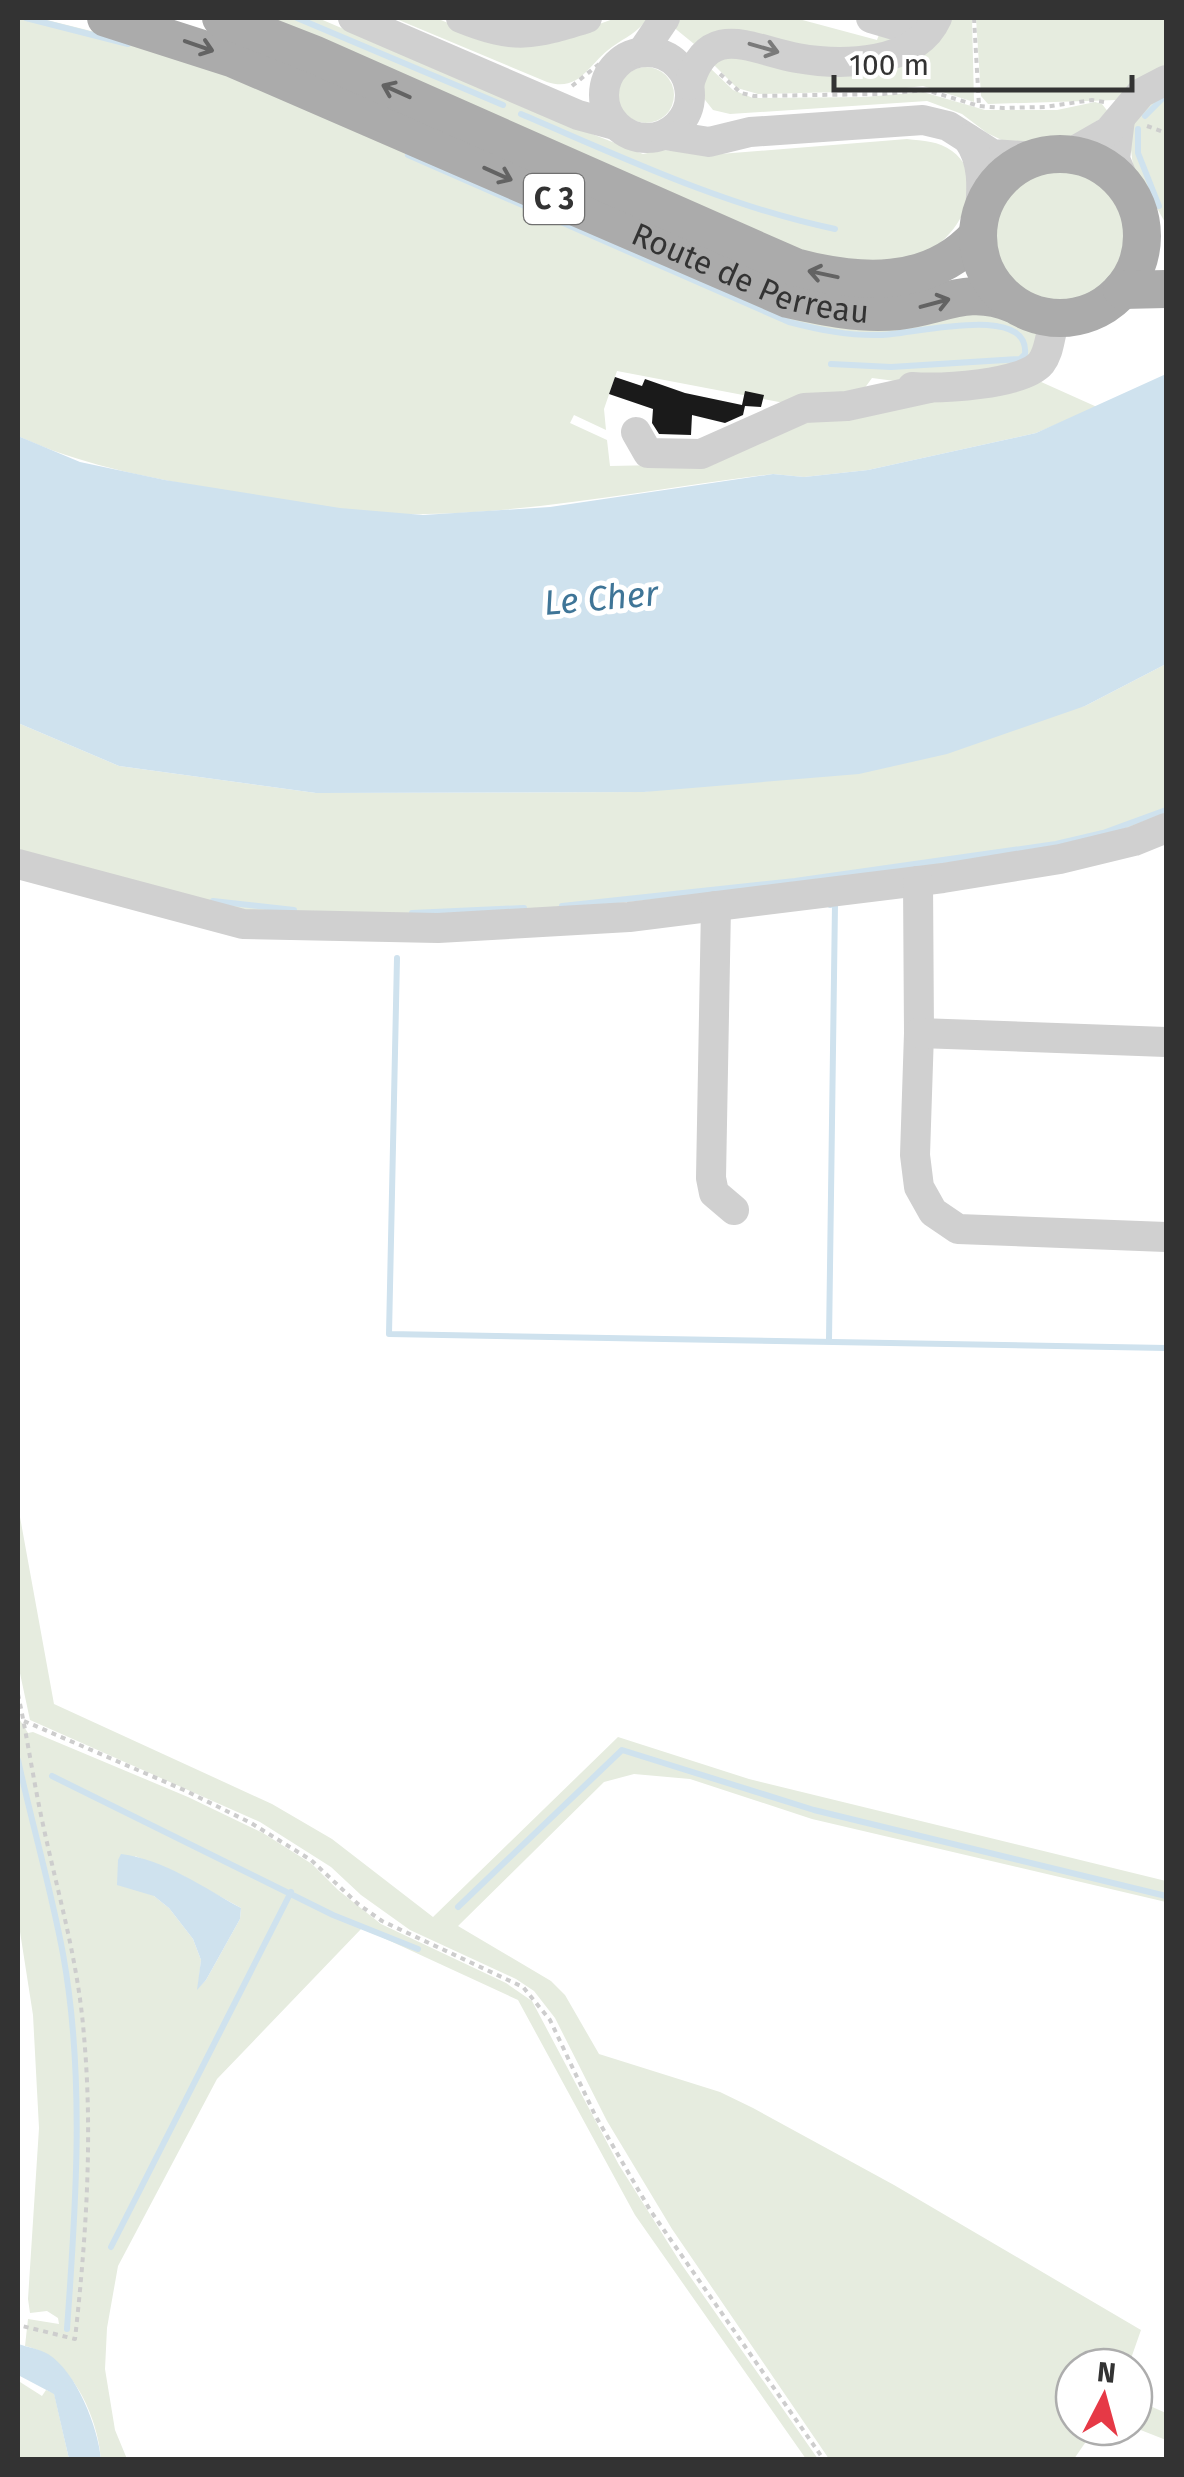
<svg xmlns="http://www.w3.org/2000/svg" width="1184" height="2477" viewBox="0 0 1184 2477" font-family="'Fira Sans',sans-serif">
  <style>
    .green { fill: #e6ecdf; fill-rule: evenodd }
    .water { fill: #cfe2ee }
    .lines { fill: none; stroke-linecap: round; stroke-linejoin: round }
    .stream { stroke: #cfe2ee; stroke-width: 6 }
    .building { fill: #1a1a1a }
    .path { stroke: #cdcdcd; stroke-width: 4; stroke-dasharray: 5 5; stroke-linecap: butt }
    .minor { stroke: #d0d0d0; stroke-width: 30 }
    .major { stroke: #ababab; stroke-width: 38 }
    .oneway { stroke: #636363 }
    .oneway2 { stroke: #7a7a7a }
    .labels { text-anchor: middle; dominant-baseline: central; stroke-width: 10; stroke-linejoin: round; paint-order: stroke }
    .shield { fill: #fff; stroke: #707070; stroke-width: 2.5 }
    .shield-label { font-size: 30px; font-weight: bold; fill: #333 }
    .street-label { font-size: 32px; fill: #333; stroke: #fff }
    .water-label { font-size: 35px; font-style: italic; fill: #3f7597; stroke: #fff }
  </style>
  <rect width="100%" height="100%" fill="#fff"/>
  <g class="green">
    <path d="M18,18H39L163,49L305,101L994,307L1029,325L1037,335L1038,344L1020,366L895,381L872,378L864,389L800,406L617,371L604,409L606,430L574,415L570,423L607,440L610,466L658,465L785,426L1039,381L1097,407L1036,433L868,470L804,477L773,474C657,488 543,512 426,514C354,516 278,500 207,488C142,476 78,464 18,436Z"/>
    <path d="M268,18H318L564,123L643,154L662,150L720,154L907,139C923,141 939,141 952,151C993,181 955,245 917,256C877,268 840,258 800,251Z"/>
    <path d="M394,18H436L470,32L566,36L616,18H648C637,33 626,37 612,47C589,63 580,93 547,82Z"/>
    <path d="M677,18H795L877,40L881,29L904,41L847,49L699,48L672,26Z"/>
    <path d="M945,18H972L974,102L923,86L880,91L758,94L737,88L710,61L718,54L835,68Z"/>
    <path d="M976,18H1166V67L1116,100L988,104L981,96Z"/>
    <path d="M707,65L733,90L753,98L865,97L923,92L985,110H1057L1095,102L1102,104L1109,113L1074,136L1008,143L987,133L962,114L927,101L730,114L713,110L698,91Z"/>
    <circle cx="646" cy="95" r="28"/>
    <path d="M1166,91V224L1133,166L1129,134L1137,114Z"/>
    <circle cx="1059" cy="237" r="70"/>
    <path d="M1166,664V820L1011,861L490,917L244,913L18,858V723L119,766L316,793L644,792L1085,706Z"/>
    <path d="M18,1506L54,1704L272,1804L332,1839L433,1917L618,1737L749,1779L1166,1881V1902L812,1819L690,1779L634,1774L604,1782L458,1926L551,1981L565,1995L599,2054L720,2092L753,2108L894,2185L1141,2330L1128,2367H1074V2427H1096L1074,2459H829L672,2229L607,2121L555,2018L534,1991L516,1979L410,1930L361,1895L331,1867L260,1822L30,1720L18,1664Z"/>
    <path d="M18,1717L28,1733L33,1732L188,1797L263,1833L312,1864L338,1890L381,1924L506,1983L532,2001L619,2165L682,2265L818,2459H806L635,2215L518,2000L362,1928L217,2079L118,2266L107,2328L105,2369L115,2430L127,2459H101C98,2417 71,2356 25,2346L28,2319L59,2324L58,2318L47,2311L30,2313L28,2299L39,2128L33,2015L18,1919ZM135,1856L183,1876L241,1908L240,1919L206,1980L198,1988L201,1960L193,1939L169,1908L154,1896Z"/>
    <path d="M20,2382L42,2396L46,2390L54,2393L69,2459L18,2460Z"/>
    <path d="M1134,2399L1166,2413V2440L1133,2427Z"/>
  </g>
  <g class="water">
    <path d="M1166,374V664L1085,706L947,754L859,774L644,792L316,793L119,766L18,723V436L80,462L165,480L340,508L423,515L550,507L773,474L804,477L868,470L1036,433Z"/>
    <path d="M121,1854C164,1859 204,1888 241,1908L240,1919L206,1980L197,1990L201,1960L193,1939L169,1908L154,1896L117,1885L118,1860Z"/>
    <path d="M18,2344C28,2347 39,2349 48,2354C77,2372 98,2428 101,2459H69L54,2394L18,2375Z"/>
  </g>
  <g class="lines">
    <g class="stream">
      <path d="M26,18L128,44"/>
      <path d="M297,18L503,105"/>
      <path d="M521,114C624,158 725,206 835,229"/>
      <path d="M1145,116L1165,96"/>
      <path d="M1138,129V153L1159,206"/>
      <path d="M408,155L789,322C820,330 849,336 881,335C910,335 1030,302 1025,354L1020,359L891,367L831,364"/>
      <path d="M213,901L294,910"/>
      <path d="M562,906L795,881L1056,844L1103,833L1166,810"/>
      <path d="M412,913L524,908"/>
      <path d="M397,958L389,1334L1166,1348"/>
      <path d="M829,1340L835,904L830,905"/>
      <path d="M18,1760C32,1824 51,1889 63,1954C85,2076 76,2206 67,2329"/>
      <path d="M52,1776L333,1915L418,1949"/>
      <path d="M458,1907L622,1750L814,1810L1166,1896"/>
      <path d="M111,2247L291,1892"/>
    </g>
  </g>
  <path class="building" d="M615,377L642,386L645,379L685,393L742,405L745,391L764,395L761,407L745,406L743,415L725,423L692,415L691,435L659,434L652,423L653,409L609,394Z"/>
  <g class="lines">
    <g class="path">
      <path d="M974,18L979,106"/>
      <path d="M720,74L741,93L754,96L883,94L926,90L979,106L1003,108L1045,107L1092,100L1104,102"/>
      <path d="M572,86L619,48"/>
      <path d="M1147,126L1166,133"/>
      <path d="M18,1694C27,1736 33,1778 42,1820C58,1895 78,1959 84,2036C93,2137 86,2239 75,2339L18,2325"/>
      <path d="M24,1721L184,1790L251,1823L311,1860L358,1904L382,1921L523,1987L550,2020L595,2115L650,2210L824,2460"/>
    </g>
    <g class="minor">
      <path d="M353,18L578,115L615,125"/>
      <path d="M461,18C516,40 532,35 587,18"/>
      <path d="M871,18L898,26L910,18"/>
      <circle cx="647" cy="95" r="43"/>
      <path d="M642,52L665,18"/>
      <path d="M689,85C707,19 752,50 797,58C842,66 916,65 937,18"/>
      <path d="M1120,119L1115,159L1127,188"/>
      <path d="M665,135L709,142L750,132L923,120L948,126L992,154L1036,157"/>
      <path d="M968,139C984,162 982,187 980,213"/>
      <path d="M1069,154L1109,131L1141,93L1166,80"/>
      <path d="M912,387C940,389 1023,385 1041,363C1051,350 1049,333 1056,319"/>
      <path d="M636,432L648,453L701,454L804,408L847,406L929,388"/>
      <path d="M18,864L243,924L438,928L629,917L943,878L1060,859L1134,841L1166,828"/>
      <path d="M918,881L919,1033L915,1155L919,1187L933,1212L958,1229L1166,1237"/>
      <path d="M716,906L711,1178L714,1193L734,1210"/>
      <path d="M919,1033L1166,1042"/>
    </g>
    <g class="major">
      <path id="s1" d="M106,18L234,59L788,299C824,307 861,315 898,311C942,306 968,285 1013,304"/>
      <path d="M221,18L313,54L795,267C858,284 929,289 977,236"/>
      <circle cx="1060" cy="236" r="82"/>
      <path d="M1122,290L1166,289"/>
    </g>
  </g>
  <defs><path id="oneway-shaft" d="M-6 0H5M1.5-3L5.5 0L1.5 3" fill="none" stroke-width="1.6" stroke-linecap="round" stroke-linejoin="round" transform="scale(2.5)"/></defs>
  <g class="oneway">
    <use href="#oneway-shaft" transform="translate(199 46) rotate(19)"/>
    <use href="#oneway-shaft" transform="translate(396 91) rotate(-156)"/>
    <use href="#oneway-shaft" transform="translate(498 174) rotate(24)"/>
    <use href="#oneway-shaft" transform="translate(823 274) rotate(-168)"/>
    <use href="#oneway-shaft" transform="translate(935 303) rotate(-15)"/>
  </g>
  <use class="oneway2" href="#oneway-shaft" transform="translate(764 48) rotate(16)"/>
  <g class="labels">
    <rect class="shield" x="524" y="174" width="60" height="50" rx="8"/>
    <g class="shield-label">
      <text x="554" y="199">C 3</text>
    </g>
    <g class="street-label">
      <text stroke="none"><textPath href="#s1" startOffset="695">Route de Perreau</textPath></text>
    </g>
    <g class="water-label">
      <text transform="translate(601 598) rotate(-5)">Le Cher</text>
    </g>
  </g>
  <rect width="1184" height="2477" fill="none" stroke="#333333" stroke-width="40"/>
  <g transform="translate(1104 2397) rotate(6)"><circle r="48" fill="#ffffff" stroke="#adadad" stroke-width="2.5"/>
  <path d="M0-8L18 38L0 25L-18 38Z" fill="#e63946"/>
  <text y="-15" font-size="28" font-weight="bold" text-anchor="middle" fill="#333333">N</text>
  </g>
  <path d="M834 75v15h298v-15" fill="none" stroke="#333333" stroke-width="5"/>
  <text x="849" y="75" font-size="30" fill="#333333" stroke="#ffffff" stroke-width="8" paint-order="stroke">100 m</text>
</svg>
